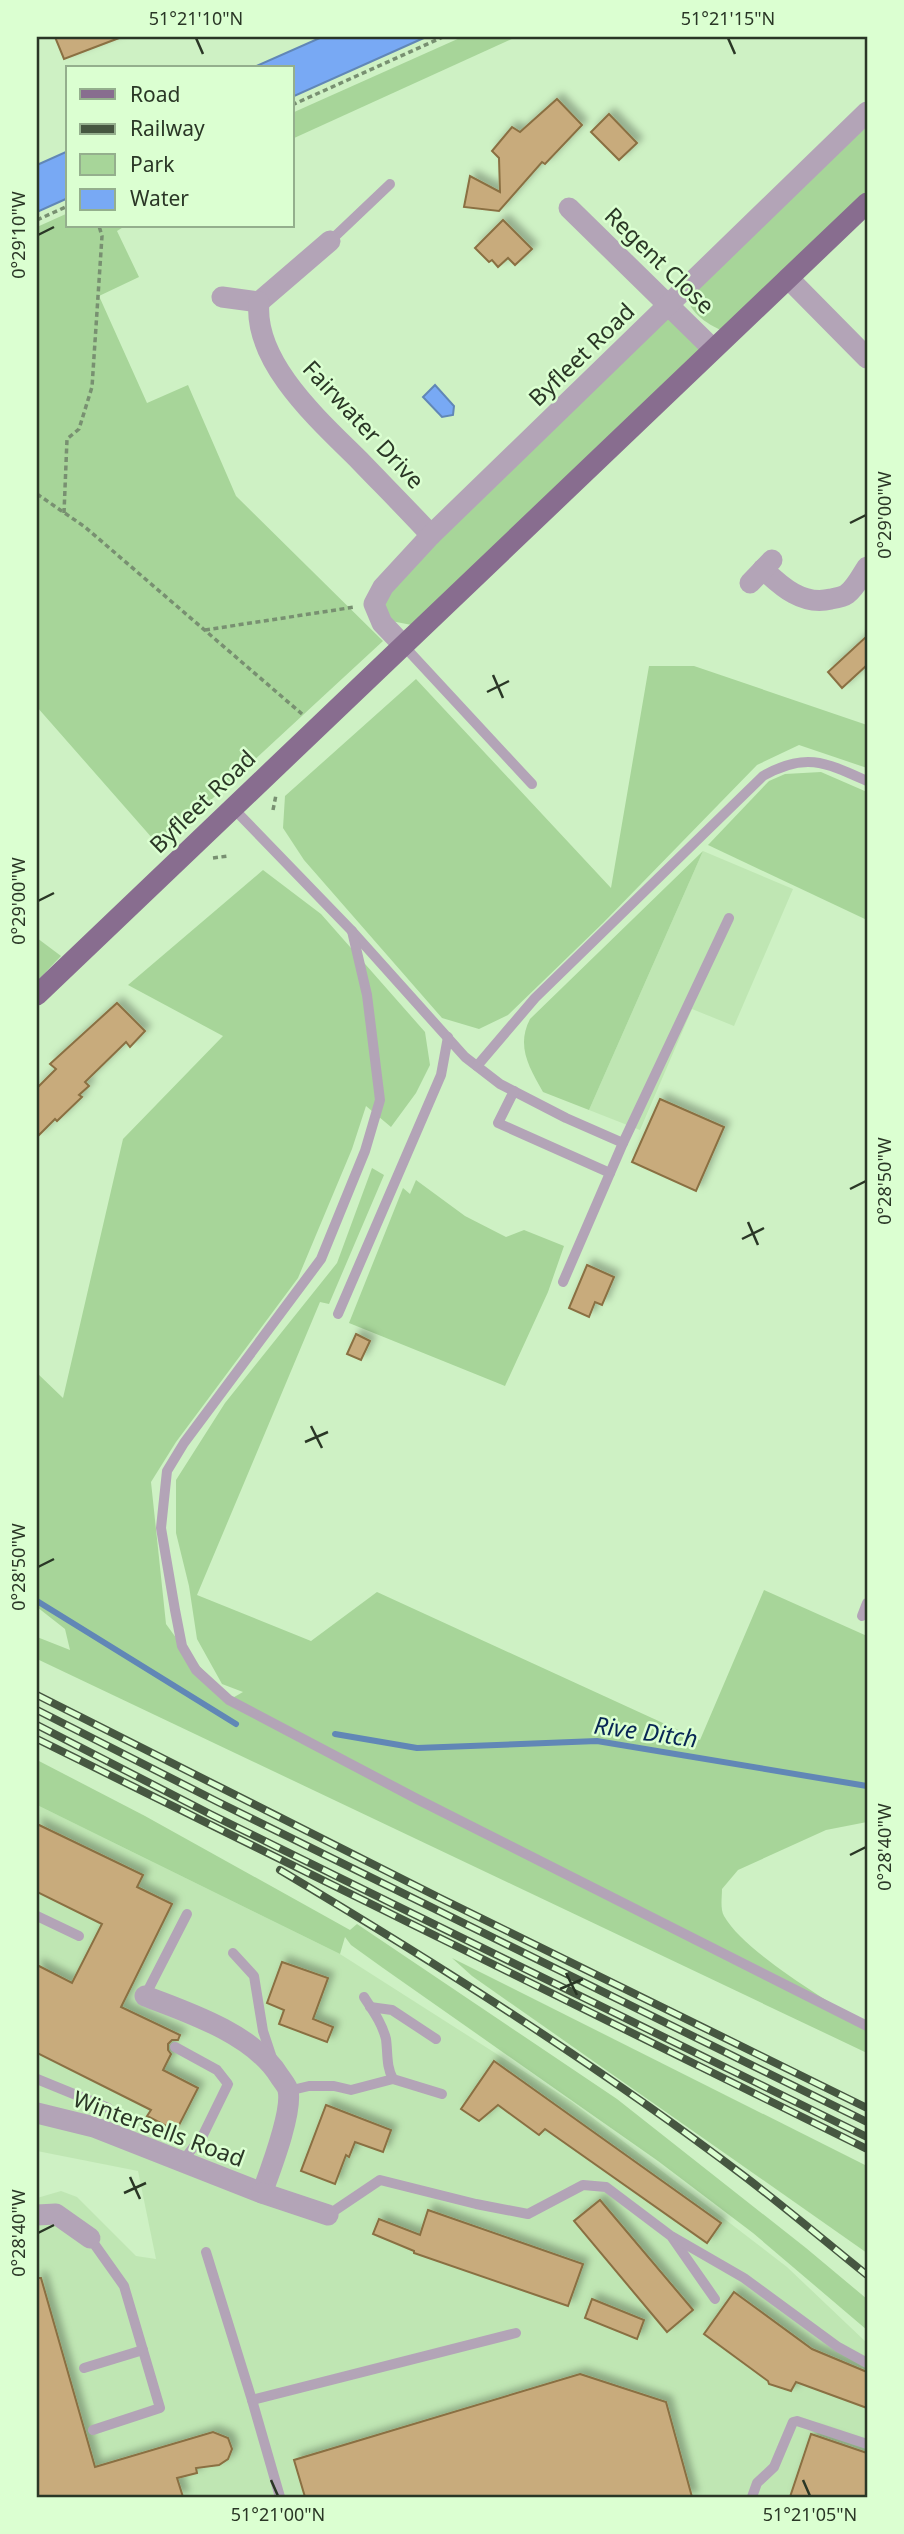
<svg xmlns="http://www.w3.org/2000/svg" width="904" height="2534" viewBox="0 0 904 2534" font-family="'Noto Sans',sans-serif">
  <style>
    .built { fill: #bfe6b3 }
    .green { fill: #a7d599 }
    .water { fill: #78a9f4; stroke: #6187b6; stroke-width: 2 }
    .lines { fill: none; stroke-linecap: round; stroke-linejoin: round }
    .stream { stroke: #6187b6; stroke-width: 6 }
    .building { fill: #c8ab7c; stroke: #8a6f42; stroke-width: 2; filter: url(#shadow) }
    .path { stroke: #789071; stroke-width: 3.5; stroke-dasharray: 5 3.5; stroke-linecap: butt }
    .lane { stroke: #b3a4b7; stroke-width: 10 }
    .street { stroke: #b3a4b7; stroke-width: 21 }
    .primary { stroke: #886d8f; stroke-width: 21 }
    .rail-casing { stroke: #465741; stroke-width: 8 }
    .rail { stroke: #dbffd1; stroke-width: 5; stroke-dasharray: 16; stroke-linecap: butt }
    .ticks { fill: none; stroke: #2a3726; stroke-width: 2.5 }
    .labels { text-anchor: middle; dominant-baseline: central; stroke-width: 5; stroke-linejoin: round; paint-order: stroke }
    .street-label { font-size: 23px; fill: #2a3726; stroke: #dbffd1 }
    .water-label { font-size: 24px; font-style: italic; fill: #082755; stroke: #dbffd1 }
    .neatline { fill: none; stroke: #2a3726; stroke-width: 2.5 }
    .ticks-label { font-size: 18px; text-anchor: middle; fill: #2a3726 }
  </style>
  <defs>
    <filter id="shadow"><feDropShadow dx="5.5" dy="-5.5" stdDeviation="3.5" flood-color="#0004"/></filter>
  </defs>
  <rect width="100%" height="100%" fill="#cef1c4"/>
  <g class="built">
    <path d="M703,851L793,889L734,1026L692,1009L640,1130L589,1110Z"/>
    <path d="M37,1805L340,1954L572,2102L787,2267L867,2343V2497H37V2198L61,2191L77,2197L136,2256L156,2259L138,2171L37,2151Z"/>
  </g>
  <g class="green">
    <path d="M462,37H516L292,139V113Z"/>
    <path d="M867,121V203L730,334C714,328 691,316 687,297Z"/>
    <path d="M68,213V226H125L117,231L139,277L99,296L147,403L188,385L236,496L383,641L160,847L37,707V227Z"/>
    <path d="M663,311L708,355L422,627L386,620L383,587Z"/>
    <path d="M649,666H694L867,725V768L799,745L757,765L603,923L508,1015L479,1029L442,1018L304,860L283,828L285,796L416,679L611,888Z"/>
    <path d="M821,772L867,792V920L708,845L769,781L785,774Z"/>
    <path d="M703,851L589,1110L543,1092C529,1067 516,1046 530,1019Z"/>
    <path d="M263,870L321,914L425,1032L430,1065L416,1093L391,1127L366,1106L352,1149L298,1278L176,1442L151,1482L166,1624L182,1646L229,1700L243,1692L222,1684L197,1639L189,1586L176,1533V1480L225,1403L337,1263L372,1168L384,1175L329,1304L320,1302L197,1595L311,1641L377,1592L700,1740L764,1590L867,1636V1822L826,1830L738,1870L722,1889C722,1897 720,1909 724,1916C745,1953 830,2002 867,2026V2053L37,1659V1637L70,1650L65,1629L37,1607V1373L63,1398L123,1139L223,1036L128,985Z"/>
    <path d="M37,938L61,956L37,981Z"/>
    <path d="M416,1180L465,1216L506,1237L524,1230L564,1246L548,1292L505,1386L349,1323L403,1188L410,1194Z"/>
    <path d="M37,1760L145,1816L350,1930L357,1924L617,2099L806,2248L867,2299V2330L753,2233L658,2161L383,1968L351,1945L345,1937L340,1954L37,1805Z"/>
    <path d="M452,1958L867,2166V2253L472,1976Z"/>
  </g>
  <g class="water">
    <path d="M322,37H426L292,97V68H252Z"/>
    <path d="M68,151V198L37,212V165Z"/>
    <path d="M435,385L454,406L453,415L442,417L423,397Z"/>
  </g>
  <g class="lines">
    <g class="stream">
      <path d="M37,1601L236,1724"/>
      <path d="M335,1734L417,1748L597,1741L867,1786"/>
    </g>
  </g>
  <g class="building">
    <path d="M55,37H118L119,38L64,59Z"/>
    <path d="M557,99L582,125L545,164L542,162L499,211L464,207L470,176L500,192L499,158L492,151L512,127L520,132Z"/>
    <path d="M609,114L637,143L619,160L591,132Z"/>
    <path d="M503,220L532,249L515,265L508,258L498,267L492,260L489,262L475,248Z"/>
    <path d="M867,636V665L842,688L828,672Z"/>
    <path d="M117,1003L145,1031L130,1047L126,1042L85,1082L89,1086L79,1095L82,1097L57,1121L55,1119L37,1137V1088L56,1069L50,1064Z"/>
    <path d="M660,1099L724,1127L696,1191L632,1162Z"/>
    <path d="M587,1265L614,1277L602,1305L595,1302L589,1317L569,1308Z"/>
    <path d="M356,1334L370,1341L361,1360L347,1354Z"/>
    <path d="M37,1824L143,1875L137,1887L172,1904L121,2007L180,2035L178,2040H172L168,2044V2050L171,2054L163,2070L198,2088L176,2131L147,2116L151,2110L37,2053V1965L72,1983L102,1924L37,1892Z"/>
    <path d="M282,1962L328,1978L313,2019L333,2027L327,2042L279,2024L284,2010L267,2003Z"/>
    <path d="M494,2061L721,2223L707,2243L545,2129L539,2135L498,2105L479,2121L461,2109Z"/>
    <path d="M326,2105L391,2130L383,2152L355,2142L349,2157L346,2155L335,2184L301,2171Z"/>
    <path d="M600,2200L693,2310L667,2332L574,2221Z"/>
    <path d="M428,2210L583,2264L568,2306L414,2253V2251L373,2234L379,2219L420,2235Z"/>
    <path d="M37,2278H41L95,2467L213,2432L228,2438L232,2449L228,2459L219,2465L196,2468L197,2473L177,2478L183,2497H37Z"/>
    <path d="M734,2292L812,2349L867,2372V2408L796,2382L791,2391L769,2384L768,2381L704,2334Z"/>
    <path d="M592,2299L644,2320L637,2339L585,2318Z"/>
    <path d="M580,2374L666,2402L692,2497H305L294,2460Z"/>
    <path d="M811,2434L867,2453V2497H790Z"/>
  </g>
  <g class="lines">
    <g class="path">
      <path d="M292,105L443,37"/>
      <path d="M37,220L68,206"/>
      <path d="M37,494L85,527L302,714"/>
      <path d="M64,513L67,439L79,429L92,387L102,236L99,226"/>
      <path d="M205,630L355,607"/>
      <path d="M273,810L276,795"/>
      <path d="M213,858L228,856"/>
    </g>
    <g class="lane">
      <path d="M330,241L390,184"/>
      <path d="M403,645L532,784"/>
      <path d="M233,808L352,931L465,1057L500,1084L566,1118L623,1143"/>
      <path d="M352,931L367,995L380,1100L365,1151L321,1259L184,1443L167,1471L161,1528L175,1610L182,1646L196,1670L229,1700L417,1799L867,2026"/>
      <path d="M477,1066L535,998L763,776C805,752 825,762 867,781"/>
      <path d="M514,1091L498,1123L610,1173"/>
      <path d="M563,1282L623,1143L729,918"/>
      <path d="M338,1314L441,1075L448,1037"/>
      <path d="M862,1616L867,1603"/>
      <path d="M37,1916L79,1936"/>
      <path d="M233,1953L254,1976L263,2031L272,2058"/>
      <path d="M145,1996L187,1914"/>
      <path d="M364,1997C373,2011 382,2023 386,2039C388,2054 386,2066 393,2079"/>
      <path d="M370,2007L392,2010L436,2039"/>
      <path d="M175,2047L217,2070L228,2084L203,2135L181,2163"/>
      <path d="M37,2079L108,2108"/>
      <path d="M288,2091L309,2086H334L351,2090L393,2079L442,2094"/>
      <path d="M328,2215L380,2180L476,2204L528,2214L583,2185L606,2187L671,2236L715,2299"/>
      <path d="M673,2237L744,2278L838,2347L867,2363"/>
      <path d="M90,2238L124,2286L160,2408L93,2430"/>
      <path d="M206,2252L252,2400"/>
      <path d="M84,2368L143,2350"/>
      <path d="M280,2497L252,2400L516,2333"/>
      <path d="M752,2497L757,2483L774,2467L793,2422L797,2421L867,2444"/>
    </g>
    <g class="street">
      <path d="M569,208L713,349"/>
      <path d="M788,278L867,358"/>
      <path d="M222,297L259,302L330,241"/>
      <path d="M259,302C253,363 321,422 360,461C384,486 408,510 431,535"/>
      <path d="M763,569C782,587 803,606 831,599C837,598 843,597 847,594C856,587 861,576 867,567"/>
      <path d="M750,583L772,560"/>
      <path d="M403,645L382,623L374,604L383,587L431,535L867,112"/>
      <path d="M37,2113L94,2127L262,2193C270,2171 293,2112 288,2090C287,2086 282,2080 280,2077C255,2035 188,2012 145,1996"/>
      <path d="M262,2193L328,2215"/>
      <path d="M37,2215L56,2214L90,2238"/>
    </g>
    <path class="primary" d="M37,995L867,203"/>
    <g class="rail-casing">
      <g id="rail">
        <path d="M37,1695L438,1897L867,2108"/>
        <path d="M37,1710L218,1802L867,2122"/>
        <path d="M37,1725L210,1814L867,2137"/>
        <path d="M37,1739L867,2149"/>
        <path d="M280,1870C439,1965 596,2064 744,2176C786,2208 826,2242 867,2275"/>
      </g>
    </g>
    <use href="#rail" class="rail"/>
  </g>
  <path class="ticks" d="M196,38L203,54M728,38L735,54M38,235L54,227M850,523L866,515M493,675L503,698M487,692L509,681M38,901L54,893M850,1189L866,1181M748,1222L758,1245M742,1239L764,1228M311,1426L322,1448M305,1442L328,1432M38,1567L54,1559M850,1855L866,1847M566,1973L577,1995M560,1989L583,1979M130,2177L140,2199M124,2193L146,2183M38,2233L54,2225M271,2480L278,2496M803,2480L810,2496"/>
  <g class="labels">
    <g class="street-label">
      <text transform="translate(660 260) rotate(44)">Regent Close</text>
      <text transform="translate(581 354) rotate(-44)">Byfleet Road</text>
      <text transform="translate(364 424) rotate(47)">Fairwater Drive</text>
      <text transform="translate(202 801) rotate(-44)">Byfleet Road</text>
      <text transform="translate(159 2128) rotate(20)">Wintersells Road</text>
    </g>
    <g class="water-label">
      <text transform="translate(646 1731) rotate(8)">Rive Ditch</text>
    </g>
  </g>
  <rect width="904" height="2534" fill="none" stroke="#dbffd1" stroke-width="77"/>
  <rect x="66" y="66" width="228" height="161" fill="#dbffd1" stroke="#94af8d" stroke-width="2"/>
  <rect x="80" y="89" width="35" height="10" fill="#886d8f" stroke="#94af8d" stroke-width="2"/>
  <text x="130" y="102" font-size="21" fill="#2a3726">Road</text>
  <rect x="80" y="124" width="35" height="10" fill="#465741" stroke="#94af8d" stroke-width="2"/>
  <text x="130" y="136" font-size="21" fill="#2a3726">Railway</text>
  <rect x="80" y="154" width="35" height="21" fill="#a7d599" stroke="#94af8d" stroke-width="2"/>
  <text x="130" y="172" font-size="21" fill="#2a3726">Park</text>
  <rect x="80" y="189" width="35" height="21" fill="#78a9f4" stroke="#94af8d" stroke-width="2"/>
  <text x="130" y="206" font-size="21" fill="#2a3726">Water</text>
  <rect x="38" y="38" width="828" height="2458" class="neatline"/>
  <g class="ticks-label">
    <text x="196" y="25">51°21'10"N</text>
    <text x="728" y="25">51°21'15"N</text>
    <text transform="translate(19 235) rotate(-90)" y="6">0°29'10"W</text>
    <text transform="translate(885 515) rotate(-90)" y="6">0°29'00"W</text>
    <text transform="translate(19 901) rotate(-90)" y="6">0°29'00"W</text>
    <text transform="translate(885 1181) rotate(-90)" y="6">0°28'50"W</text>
    <text transform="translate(19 1567) rotate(-90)" y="6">0°28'50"W</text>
    <text transform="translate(885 1847) rotate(-90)" y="6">0°28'40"W</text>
    <text transform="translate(19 2233) rotate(-90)" y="6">0°28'40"W</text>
    <text x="278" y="2521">51°21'00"N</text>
    <text x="810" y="2521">51°21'05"N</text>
  </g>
</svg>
